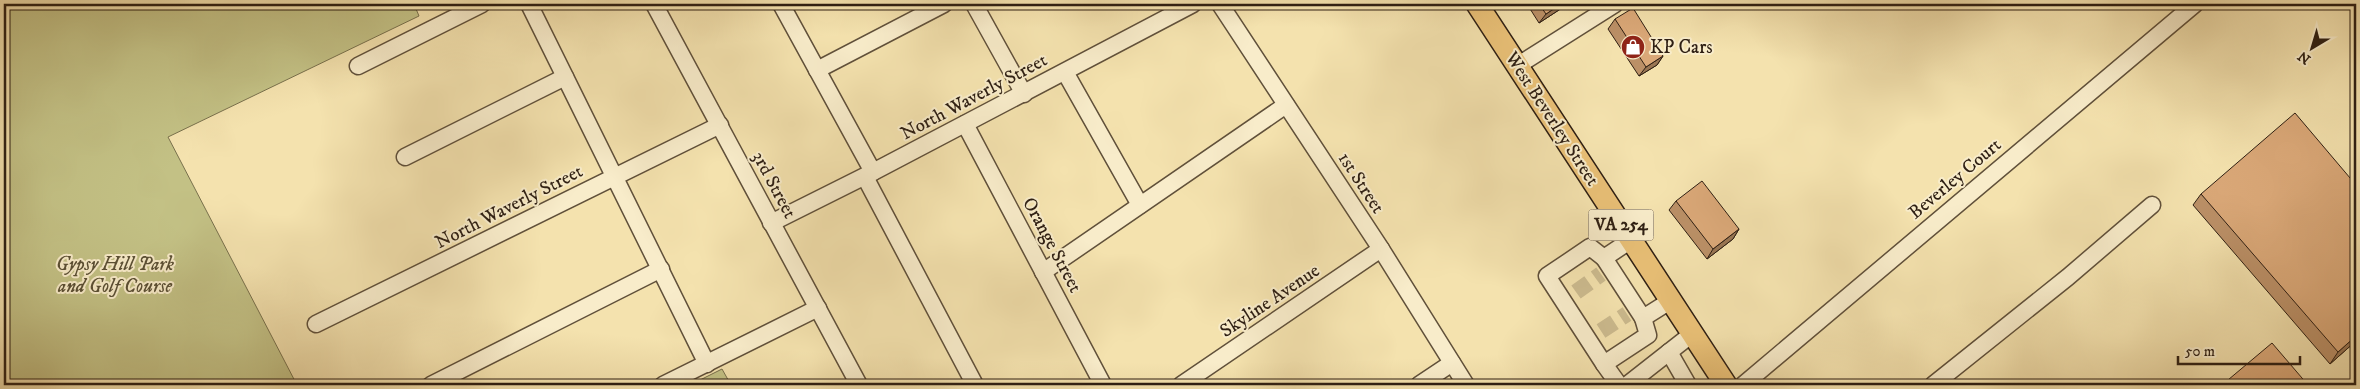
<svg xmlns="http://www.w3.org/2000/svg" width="2360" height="389" viewBox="0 0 2360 389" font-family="'IM FELL DW Pica',serif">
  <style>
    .green { fill: #c3c185; stroke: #78704c }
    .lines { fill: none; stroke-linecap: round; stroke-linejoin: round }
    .minor-tunnel { stroke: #ccbb8f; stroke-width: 16; stroke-dasharray: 16 8; stroke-linecap: butt }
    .minor-casing { stroke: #60503a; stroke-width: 19 }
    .major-casing { stroke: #2e1f13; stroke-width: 24 }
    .minor { stroke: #f8ecca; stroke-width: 16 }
    .major { stroke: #eac177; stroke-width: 21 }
    .wall { fill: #bb9067; stroke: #2e1f13 }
    .shaded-wall { fill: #997654; stroke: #2e1f13 }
    .building { fill: #daa878; stroke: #2e1f13 }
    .labels { text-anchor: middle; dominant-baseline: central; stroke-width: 4; stroke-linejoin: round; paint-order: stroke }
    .shield { fill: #f8ecca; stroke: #6b5c4a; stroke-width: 1 }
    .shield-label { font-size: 18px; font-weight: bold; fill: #2e1f13 }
    .poi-label { font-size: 19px; fill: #2e1f13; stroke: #f8ecca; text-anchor: start }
    .street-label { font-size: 19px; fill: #2e1f13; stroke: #f8ecca }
    .park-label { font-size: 19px; font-style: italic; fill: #5b5035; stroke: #f8ecca }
  </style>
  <rect width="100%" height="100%" fill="#f4e2ae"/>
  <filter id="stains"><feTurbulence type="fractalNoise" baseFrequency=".004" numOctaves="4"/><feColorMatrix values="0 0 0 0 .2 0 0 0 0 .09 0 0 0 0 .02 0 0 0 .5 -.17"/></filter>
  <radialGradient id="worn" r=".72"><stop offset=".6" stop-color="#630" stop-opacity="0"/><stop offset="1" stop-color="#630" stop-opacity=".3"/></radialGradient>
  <g class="green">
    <path d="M4,4H414L419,16L168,137L297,385H4Z"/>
    <path d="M722,369L731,385H690Z"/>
  </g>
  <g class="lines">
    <g class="minor-tunnel">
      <path d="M1576,292L1601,274"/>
      <path d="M1601,331L1627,314"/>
    </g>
    <g class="minor-casing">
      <g id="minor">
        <path d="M529,4L707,364"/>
        <path d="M654,4L859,385"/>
        <path d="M781,4L873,172"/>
        <path d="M974,4L1024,94"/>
        <path d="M1220,4L1381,249L1466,385"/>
        <path d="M358,66L482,4"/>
        <path d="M1517,66L1615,4"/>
        <path d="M817,70L944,4"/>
        <path d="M1065,72L1140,205"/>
        <path d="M965,124L1103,385"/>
        <path d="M405,157L565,77"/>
        <path d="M865,177L975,385"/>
        <path d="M771,223L873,172L1193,4"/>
        <path d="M1631,240L1604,258L1643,318L1670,301"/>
        <path d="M1604,258L1590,247L1547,276L1604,364L1648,335L1643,318"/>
        <path d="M1043,272L1286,105"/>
        <path d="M316,324L720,125"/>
        <path d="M1669,352L1688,385"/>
        <path d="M1604,364L1619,385"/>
        <path d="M431,385L661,269"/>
        <path d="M663,385L818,308"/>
        <path d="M1181,385L1381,249"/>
        <path d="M1419,385L1452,363"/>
        <path d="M1627,385L1692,334"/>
        <path d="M1743,385L2195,4"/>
        <path d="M1933,385L2068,277L2152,205"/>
      </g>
    </g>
    <g class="major-casing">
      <path id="major" d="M1477,4L1726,385"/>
    </g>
    <use href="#minor" class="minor"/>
    <use href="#major" class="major"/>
  </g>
  <g class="wall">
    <path d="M1527,4H1565L1562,8L1539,23Z"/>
    <path d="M1615,19L1663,56L1657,65L1639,76L1608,29Z"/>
    <path d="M2201,194L2356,341L2330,364L2193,205Z"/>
    <path d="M1676,201L1739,229L1733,239L1707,259L1669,210Z"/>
  </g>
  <g class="shaded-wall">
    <path d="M1561,4H1565L1562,8L1539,23L1546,14Z"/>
    <path d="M1663,56L1657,65L1639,76L1646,67Z"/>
    <path d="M1739,229L1733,239L1707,259L1713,249Z"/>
    <path d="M2356,336V341L2330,364L2338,352Z"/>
  </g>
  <g class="building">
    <path d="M1539,4H1561L1546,14Z"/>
    <path d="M1633,8L1663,56L1646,67L1615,19Z"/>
    <path d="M2295,113L2356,185V336L2338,352L2201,194Z"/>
    <path d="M1702,181L1739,229L1713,249L1676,201Z"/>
    <path d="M2272,343L2308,385H2222Z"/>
  </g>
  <defs>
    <g id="shop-disc" transform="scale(1.25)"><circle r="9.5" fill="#8f2418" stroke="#f8ecca"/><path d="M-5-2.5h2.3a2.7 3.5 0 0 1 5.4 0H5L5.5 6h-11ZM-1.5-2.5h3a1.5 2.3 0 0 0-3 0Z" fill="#fff"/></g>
  </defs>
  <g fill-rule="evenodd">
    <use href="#shop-disc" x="1633" y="47"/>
  </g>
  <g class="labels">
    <rect class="shield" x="1588.5" y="209.5" width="65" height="31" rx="4"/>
    <g class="shield-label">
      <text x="1621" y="225">VA 254</text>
    </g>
    <g class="poi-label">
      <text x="1650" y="47">KP Cars</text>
    </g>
    <g class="street-label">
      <text transform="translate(974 97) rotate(-28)">North Waverly Street</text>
      <text transform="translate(1552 119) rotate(57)">West Beverley Street</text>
      <text transform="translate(1955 179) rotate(-40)">Beverley Court</text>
      <text transform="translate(1361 183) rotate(57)">1st Street</text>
      <text transform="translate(774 185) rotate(62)">3rd Street</text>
      <text transform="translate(509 207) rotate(-27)">North Waverly Street</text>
      <text transform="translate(1052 245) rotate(62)">Orange Street</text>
      <text transform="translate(1270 301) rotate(-34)">Skyline Avenue</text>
    </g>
    <g class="park-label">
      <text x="115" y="264">Gypsy Hill Park<tspan x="115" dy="22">and Golf Course</tspan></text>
    </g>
  </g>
  <rect width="2360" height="389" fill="none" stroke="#f4e2ae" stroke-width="20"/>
  <rect x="5" y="5" width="2350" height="379" fill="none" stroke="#2e1f13" stroke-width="2.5"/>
  <rect x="10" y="10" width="2340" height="369" fill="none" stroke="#2e1f13"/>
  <g transform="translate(2312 48) rotate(218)" stroke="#f8ecca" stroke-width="4" paint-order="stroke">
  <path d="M0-4L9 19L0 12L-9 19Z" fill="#2e1f13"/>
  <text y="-8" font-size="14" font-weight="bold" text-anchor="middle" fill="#2e1f13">N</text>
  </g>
  <path d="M2178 356v8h122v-8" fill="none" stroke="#2e1f13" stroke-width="2.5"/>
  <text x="2185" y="356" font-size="15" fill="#2e1f13" stroke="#f8ecca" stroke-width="4" paint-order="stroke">50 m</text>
  <rect width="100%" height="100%" filter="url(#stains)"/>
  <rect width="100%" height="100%" fill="url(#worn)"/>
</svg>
